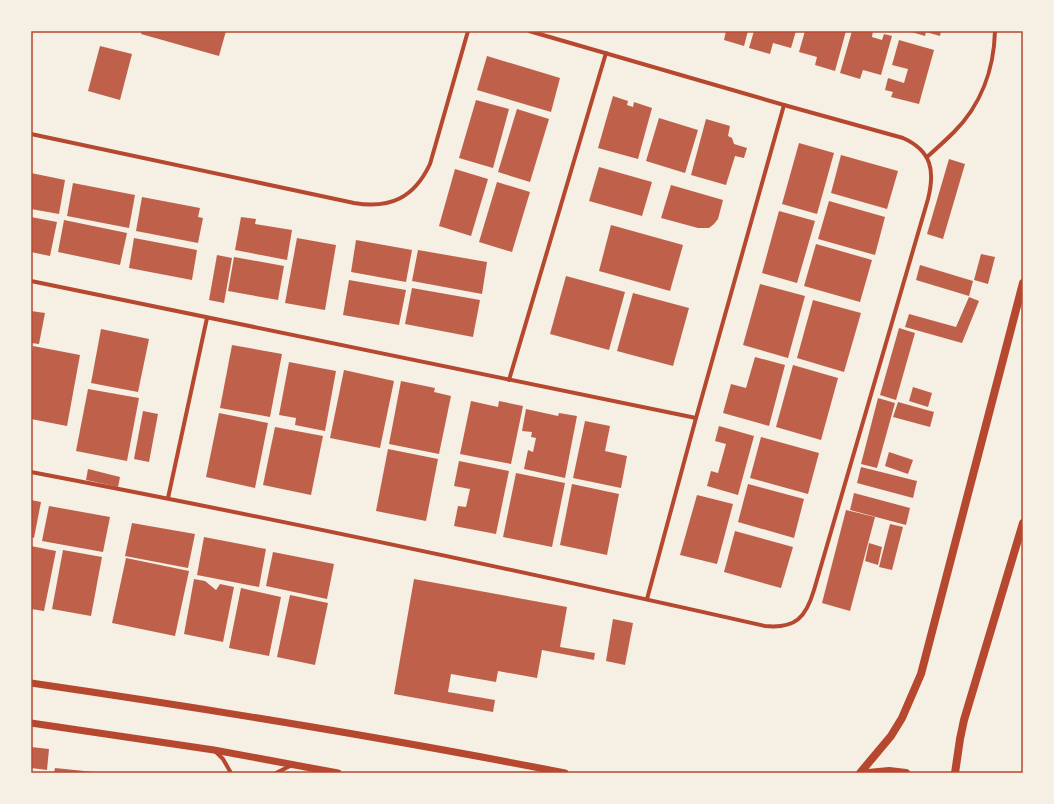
<svg xmlns="http://www.w3.org/2000/svg" width="1054" height="804" viewBox="0 0 1054 804" font-family="Lato,sans-serif">
  <style>
    .building { fill: #bf614a }
    .lines { fill: none; stroke-linecap: round; stroke-linejoin: round }
    .minor { stroke: #b5482f; stroke-width: 4 }
    .tertiary { stroke: #b5482f; stroke-width: 7 }
    .secondary { stroke: #b5482f; stroke-width: 8 }
    .neatline { fill: none; stroke: #b5482f; stroke-width: 1.5 }
  </style>
  <rect width="100%" height="100%" fill="#f6efe4"/>
  <g class="building">
    <path d="M142,31H226L219,56L141,34Z"/>
    <path d="M726,31H748L744,46L724,40Z"/>
    <path d="M754,31H796L791,48L773,43L770,54L749,48Z"/>
    <path d="M805,31H846L835,71L815,65L817,57L799,52Z"/>
    <path d="M852,31H873L872,37L882,40L884,34L892,36L881,75L863,70L860,79L840,73Z"/>
    <path d="M908,31H941L940,36L926,32L925,36Z"/>
    <path d="M899,40L934,50L919,104L891,97L893,92L885,90L888,78L904,83L908,69L892,65Z"/>
    <path d="M100,46L132,54L120,100L88,91Z"/>
    <path d="M487,56L560,78L551,112L477,90Z"/>
    <path d="M613,96L628,101L627,105L633,107L634,102L652,108L638,159L598,148Z"/>
    <path d="M476,100L509,109L493,168L459,158Z"/>
    <path d="M517,109L549,119L530,182L498,172Z"/>
    <path d="M659,118L698,130L685,173L646,161Z"/>
    <path d="M706,119L730,126L728,136L732,138L734,144L747,148L744,158L735,156L726,185L691,175Z"/>
    <path d="M799,143L834,153L817,214L782,204Z"/>
    <path d="M841,155L898,171L887,209L831,193Z"/>
    <path d="M949,159L965,164L943,239L927,234Z"/>
    <path d="M599,167L652,182L642,216L589,201Z"/>
    <path d="M455,169L488,179L471,236L439,226Z"/>
    <path d="M31,173L65,180L59,214L31,209Z"/>
    <path d="M497,182L530,192L512,252L479,242Z"/>
    <path d="M73,183L135,195L129,228L67,216Z"/>
    <path d="M671,185L723,200L718,219L714,224L709,228H698L661,218Z"/>
    <path d="M142,197L200,208L198,217L203,218L198,243L136,231Z"/>
    <path d="M829,201L885,217L875,255L818,239Z"/>
    <path d="M779,211L815,221L797,283L762,273Z"/>
    <path d="M31,217L57,222L50,256L31,252Z"/>
    <path d="M241,217L256,219L255,224L292,230L287,260L235,250Z"/>
    <path d="M64,220L127,233L120,265L58,252Z"/>
    <path d="M611,225L683,245L670,291L599,271Z"/>
    <path d="M134,238L197,250L192,280L129,268Z"/>
    <path d="M297,238L336,245L325,310L285,303Z"/>
    <path d="M356,240L412,250L406,282L351,272Z"/>
    <path d="M816,244L872,260L860,302L804,286Z"/>
    <path d="M418,250L487,262L482,294L412,281Z"/>
    <path d="M981,254L995,257L988,284L974,280Z"/>
    <path d="M217,255L232,258L224,303L209,300Z"/>
    <path d="M234,257L284,266L278,300L228,291Z"/>
    <path d="M920,265L973,281L969,296L916,280Z"/>
    <path d="M566,276L625,292L609,350L550,334Z"/>
    <path d="M349,280L406,290L399,325L343,315Z"/>
    <path d="M760,284L805,296L788,358L743,345Z"/>
    <path d="M412,288L480,300L473,337L405,324Z"/>
    <path d="M633,293L689,308L673,366L617,351Z"/>
    <path d="M969,297L979,301L962,343L905,327L909,314L956,327Z"/>
    <path d="M813,300L861,313L844,372L797,358Z"/>
    <path d="M31,311L45,313L39,344L31,343Z"/>
    <path d="M899,328L915,333L896,400L880,395Z"/>
    <path d="M101,329L149,339L138,392L91,383Z"/>
    <path d="M232,345L282,354L270,417L220,408Z"/>
    <path d="M33,346L80,355L67,426L31,419V358Z"/>
    <path d="M755,357L785,365L769,426L723,413L731,384L746,388Z"/>
    <path d="M289,362L336,371L325,431L295,425L296,418L279,415Z"/>
    <path d="M793,365L838,378L821,440L776,427Z"/>
    <path d="M344,370L394,381L380,448L330,438Z"/>
    <path d="M401,381L435,388L434,392L451,396L439,454L389,444Z"/>
    <path d="M913,387L932,393L928,407L909,401Z"/>
    <path d="M88,389L139,398L127,461L76,451Z"/>
    <path d="M878,398L895,403L877,468L861,464Z"/>
    <path d="M471,401L498,407L499,401L523,406L511,464L460,454Z"/>
    <path d="M898,402L934,412L930,427L893,417Z"/>
    <path d="M526,409L558,416L559,413L577,416L565,478L524,469L528,450L533,452L536,438L531,437L532,432L522,431Z"/>
    <path d="M143,411L158,414L149,462L134,459Z"/>
    <path d="M219,413L268,423L255,488L206,477Z"/>
    <path d="M585,421L610,426L605,451L627,456L621,488L573,478Z"/>
    <path d="M719,426L754,436L738,495L707,486L711,471L718,473L726,444L715,441Z"/>
    <path d="M275,427L323,436L311,495L263,485Z"/>
    <path d="M761,437L819,453L808,494L750,478Z"/>
    <path d="M388,449L438,459L426,521L376,511Z"/>
    <path d="M889,452L913,460L908,474L885,466Z"/>
    <path d="M459,461L509,471L496,534L454,526L458,506L466,507L470,489L454,486Z"/>
    <path d="M861,467L917,481L913,498L857,483Z"/>
    <path d="M88,469L120,477L118,487L86,480Z"/>
    <path d="M516,473L565,483L552,547L503,537Z"/>
    <path d="M572,484L619,494L607,555L560,545Z"/>
    <path d="M748,484L804,499L794,538L738,522Z"/>
    <path d="M854,493L910,508L906,525L850,510Z"/>
    <path d="M697,495L733,504L717,564L680,555Z"/>
    <path d="M31,500L41,502L34,538L31,537Z"/>
    <path d="M49,506L110,517L103,552L42,541Z"/>
    <path d="M846,510L875,517L850,611L822,603Z"/>
    <path d="M132,523L195,534L188,568L125,556Z"/>
    <path d="M890,524L903,527L892,570L879,567Z"/>
    <path d="M735,531L793,547L781,588L724,572Z"/>
    <path d="M204,537L266,549L259,587L197,575Z"/>
    <path d="M869,543L882,547L878,565L865,561Z"/>
    <path d="M31,546L56,551L44,611L31,609Z"/>
    <path d="M63,550L102,557L91,616L52,609Z"/>
    <path d="M273,552L334,564L327,599L266,586Z"/>
    <path d="M126,558L189,571L175,636L112,623Z"/>
    <path d="M194,579L205,581L216,590L220,584L234,587L223,642L184,634Z"/>
    <path d="M414,579L567,607L560,647L595,653L594,660L542,650L537,678L498,671L496,682L451,674L448,692L495,700L493,712L394,694Z"/>
    <path d="M241,588L281,597L269,656L229,648Z"/>
    <path d="M290,595L328,603L315,665L277,657Z"/>
    <path d="M613,619L633,623L625,665L606,661Z"/>
    <path d="M31,747L49,749L47,770L31,768Z"/>
    <path d="M55,768L94,772V773H54Z"/>
  </g>
  <g class="lines">
    <g class="minor">
      <path d="M31,134L354,203C390,209 414,198 430,164L468,31"/>
      <path d="M927,157C936,149 945,141 954,132C981,105 994,69 995,31"/>
      <path d="M31,281L696,418"/>
      <path d="M509,380L606,53"/>
      <path d="M31,472C277,519 521,571 765,626C796,629 806,617 814,590L928,199C935,171 932,151 903,138L784,105L529,31"/>
      <path d="M168,498L207,318"/>
      <path d="M647,599L696,418L784,105"/>
      <path d="M214,750L223,759L231,773"/>
      <path d="M276,773L292,765"/>
    </g>
    <g class="tertiary">
      <path d="M31,683C209,709 388,738 565,773"/>
      <path d="M31,723L214,750L338,773"/>
    </g>
    <g class="secondary">
      <path d="M860,773L891,736L902,718L921,674L1023,283"/>
      <path d="M868,773L889,771L906,773"/>
      <path d="M955,773L960,739L964,720L1023,523"/>
    </g>
  </g>
  <rect width="1054" height="804" fill="none" stroke="#f6efe4" stroke-width="64"/>
  <rect x="32" y="32" width="990" height="740" class="neatline"/>
</svg>
